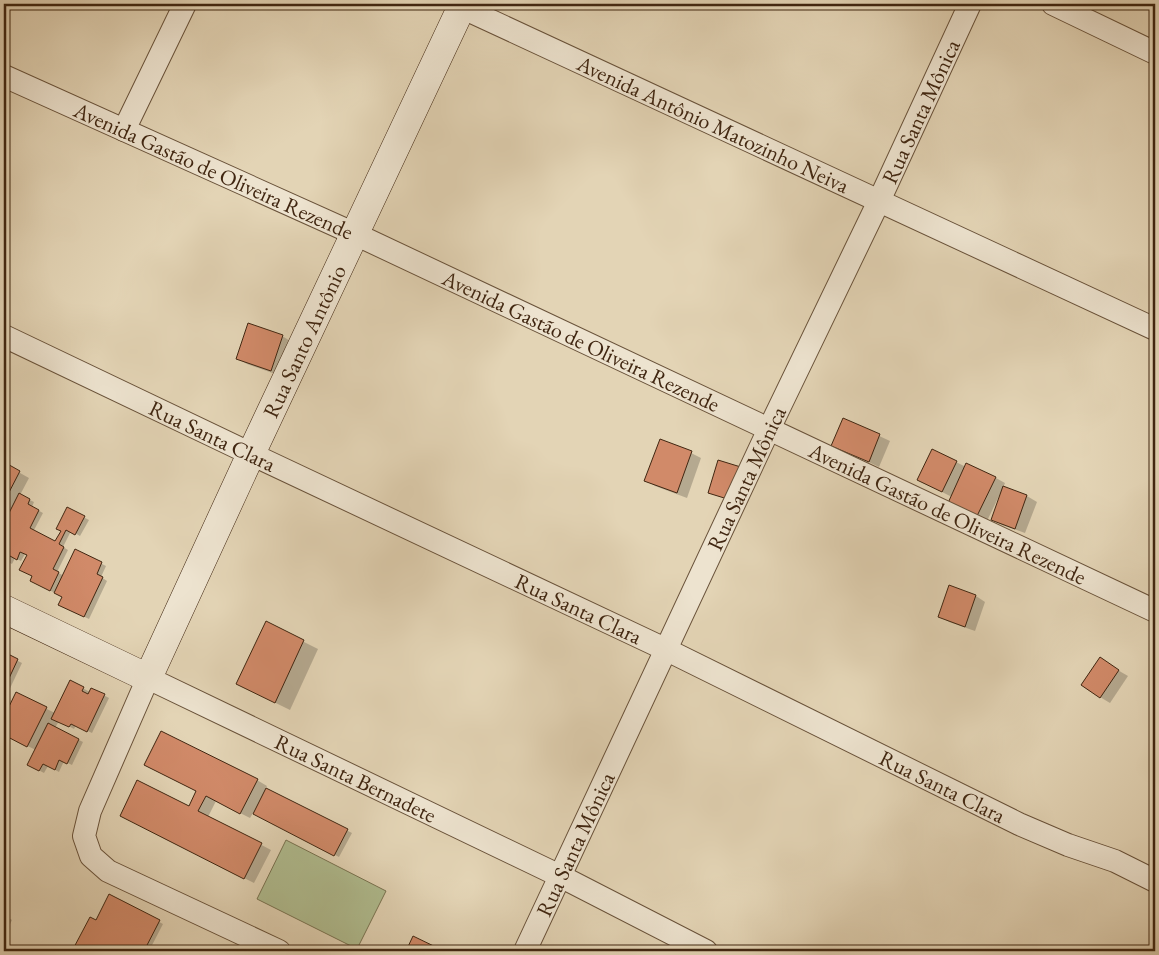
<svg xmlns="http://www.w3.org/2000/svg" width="1159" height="955" viewBox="0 0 1159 955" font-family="'EB Garamond',serif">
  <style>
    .green { fill: #b0bd90; stroke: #787250 }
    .shadow { fill: #0003 }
    .building { fill: #d18a69; stroke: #402611 }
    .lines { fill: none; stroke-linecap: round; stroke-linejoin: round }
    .minor-casing { stroke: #69523a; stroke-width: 24 }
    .secondary-casing { stroke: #402611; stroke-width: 29 }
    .minor { stroke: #ede3cf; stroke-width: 22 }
    .secondary { stroke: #ede3cf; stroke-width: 28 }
    .labels { text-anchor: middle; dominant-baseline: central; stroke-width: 4; stroke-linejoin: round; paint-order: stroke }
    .street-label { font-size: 22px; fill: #402611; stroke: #ede3cf }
  </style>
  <rect width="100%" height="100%" fill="#e3d4b5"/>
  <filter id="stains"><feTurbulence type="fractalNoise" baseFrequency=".004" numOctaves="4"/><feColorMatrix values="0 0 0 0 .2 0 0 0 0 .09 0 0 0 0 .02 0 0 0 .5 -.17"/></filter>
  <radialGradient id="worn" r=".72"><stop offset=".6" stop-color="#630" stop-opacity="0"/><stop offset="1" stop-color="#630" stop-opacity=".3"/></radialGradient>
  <path class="green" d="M286,840L386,891L357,949L257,899Z"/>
  <g class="shadow">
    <path d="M282,336L292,342L281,376L247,364L237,358Z"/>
    <path d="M843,419L890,441L879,467L833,445Z"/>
    <path d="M660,441L691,453L701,458L687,498L655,486L646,480Z"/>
    <path d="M956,462L966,467L996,478L1005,483L1003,488L1027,496L1037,502L1025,533L1002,525L993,520L1002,495L1000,494L987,521L959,508L952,497L928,485Z"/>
    <path d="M4,464L29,478L20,495L34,502L32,507L43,513L33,532L56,543L62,532L68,509L89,520L80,536L71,531L63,547L68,550L57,572L64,576L76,551L106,566L101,577L107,581L89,619L64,607L63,597L31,581L34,576L28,555L25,554L21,561L15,558L12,564L4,560V525L6,521L4,520Z"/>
    <path d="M950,587L976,596L985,602L975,631L949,622L939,616Z"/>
    <path d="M266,623L318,649L290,710L237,684Z"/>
    <path d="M4,654L22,663L4,701Z"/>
    <path d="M1109,665L1128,676L1110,703L1100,697Z"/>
    <path d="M71,682L90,692L92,689L109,698L92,733L76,725L74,729L59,721L55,728L83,742L72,765L64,761L59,772L48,766L44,773L29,765L36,750L4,735V720L16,694L55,713Z"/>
    <path d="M257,780L267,786L265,789L352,833L339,857L253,813L250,818L216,801L208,817L271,850L254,883L131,821L189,808L197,791Z"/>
    <path d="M110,896L163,924L149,951H74L90,919L96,922Z"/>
    <path d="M4,915L12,920L4,937Z"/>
  </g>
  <g class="building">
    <path d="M248,323L283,335L271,371L236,359Z"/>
    <path d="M843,418L880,434L869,462L831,446Z"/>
    <path d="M660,439L692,451L677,493L644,481Z"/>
    <path d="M932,449L957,461L942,492L917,480Z"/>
    <path d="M718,460L744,468L734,501L708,493Z"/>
    <path d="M4,462L20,471L4,502Z"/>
    <path d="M966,463L996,477L977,516L948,503Z"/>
    <path d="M1003,486L1027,495L1015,529L991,520Z"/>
    <path d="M19,493L30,499L28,504L39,510L30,528L55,541L61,531L56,529L67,507L85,516L75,535L66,530L59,544L64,547L53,569L59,572L50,591L30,581L32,576L19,570L27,555L20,552L17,560L10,556L7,563L4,561V523Z"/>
    <path d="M75,549L102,562L97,574L103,577L84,617L58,605L62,597L54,593Z"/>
    <path d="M949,585L976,595L965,627L938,617Z"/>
    <path d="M266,621L304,640L275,703L236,684Z"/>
    <path d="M4,652L18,659L4,689Z"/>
    <path d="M1100,657L1119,670L1100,698L1081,685Z"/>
    <path d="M70,680L84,687L82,691L88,694L91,688L105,694L87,732L71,724L69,727L51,719Z"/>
    <path d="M16,692L47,707L27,747L4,735V717Z"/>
    <path d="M48,723L79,739L67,764L59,760L55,770L43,764L39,771L27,765Z"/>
    <path d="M161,731L258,779L240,814L206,796L198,811L262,843L244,879L120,816L137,780L189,806L196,791L144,765Z"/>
    <path d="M266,788L348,829L334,856L253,814Z"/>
    <path d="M109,894L160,920L144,951H72L90,917L96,920Z"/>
    <path d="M413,936L444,951H406Z"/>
  </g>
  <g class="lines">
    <g class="minor-casing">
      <g id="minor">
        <path d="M1053,4L1155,53"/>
        <path id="s1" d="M461,7L1155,329"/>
        <path id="s2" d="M4,76L355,234L1155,611"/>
        <path d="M124,130L185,4"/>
        <path id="s3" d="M4,336L251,454L667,650L1019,824L1068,845L1115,861L1155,881"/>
        <path id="s4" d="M279,951L108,871L91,856L84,836L90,811L148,678L560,876L706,951"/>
        <path id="s5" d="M525,951L769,429L879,201L970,4"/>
      </g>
    </g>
    <g class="secondary-casing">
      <g id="secondary">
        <path id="s6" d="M4,609L148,678L251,454L463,4"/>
      </g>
    </g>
    <use href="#minor" class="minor"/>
    <use href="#secondary" class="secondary"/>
  </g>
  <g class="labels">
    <g class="street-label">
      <text stroke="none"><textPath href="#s5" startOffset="928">Rua Santa Mônica</textPath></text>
      <text stroke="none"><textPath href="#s1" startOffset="278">Avenida Antônio Matozinho Neiva</textPath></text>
      <text stroke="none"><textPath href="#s2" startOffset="230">Avenida Gastão de Oliveira Rezende</textPath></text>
      <text stroke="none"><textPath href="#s6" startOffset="531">Rua Santo Antônio</textPath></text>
      <text stroke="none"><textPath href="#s2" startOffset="635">Avenida Gastão de Oliveira Rezende</textPath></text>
      <text stroke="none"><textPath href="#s3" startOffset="231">Rua Santa Clara</textPath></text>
      <text stroke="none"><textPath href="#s5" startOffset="522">Rua Santa Mônica</textPath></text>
      <text stroke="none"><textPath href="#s2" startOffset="1040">Avenida Gastão de Oliveira Rezende</textPath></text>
      <text stroke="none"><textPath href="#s3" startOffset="636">Rua Santa Clara</textPath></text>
      <text stroke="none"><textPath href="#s4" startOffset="634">Rua Santa Bernadete</textPath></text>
      <text stroke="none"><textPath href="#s3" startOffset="1041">Rua Santa Clara</textPath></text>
      <text stroke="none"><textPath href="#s5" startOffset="118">Rua Santa Mônica</textPath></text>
    </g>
  </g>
  <rect width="1159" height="955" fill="none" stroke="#e3d4b5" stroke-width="20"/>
  <rect x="5" y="5" width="1149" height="945" fill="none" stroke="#402611" stroke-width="2.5"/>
  <rect x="10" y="10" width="1139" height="935" fill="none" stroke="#402611"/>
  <rect width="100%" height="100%" filter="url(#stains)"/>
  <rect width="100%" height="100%" fill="url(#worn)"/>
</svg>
